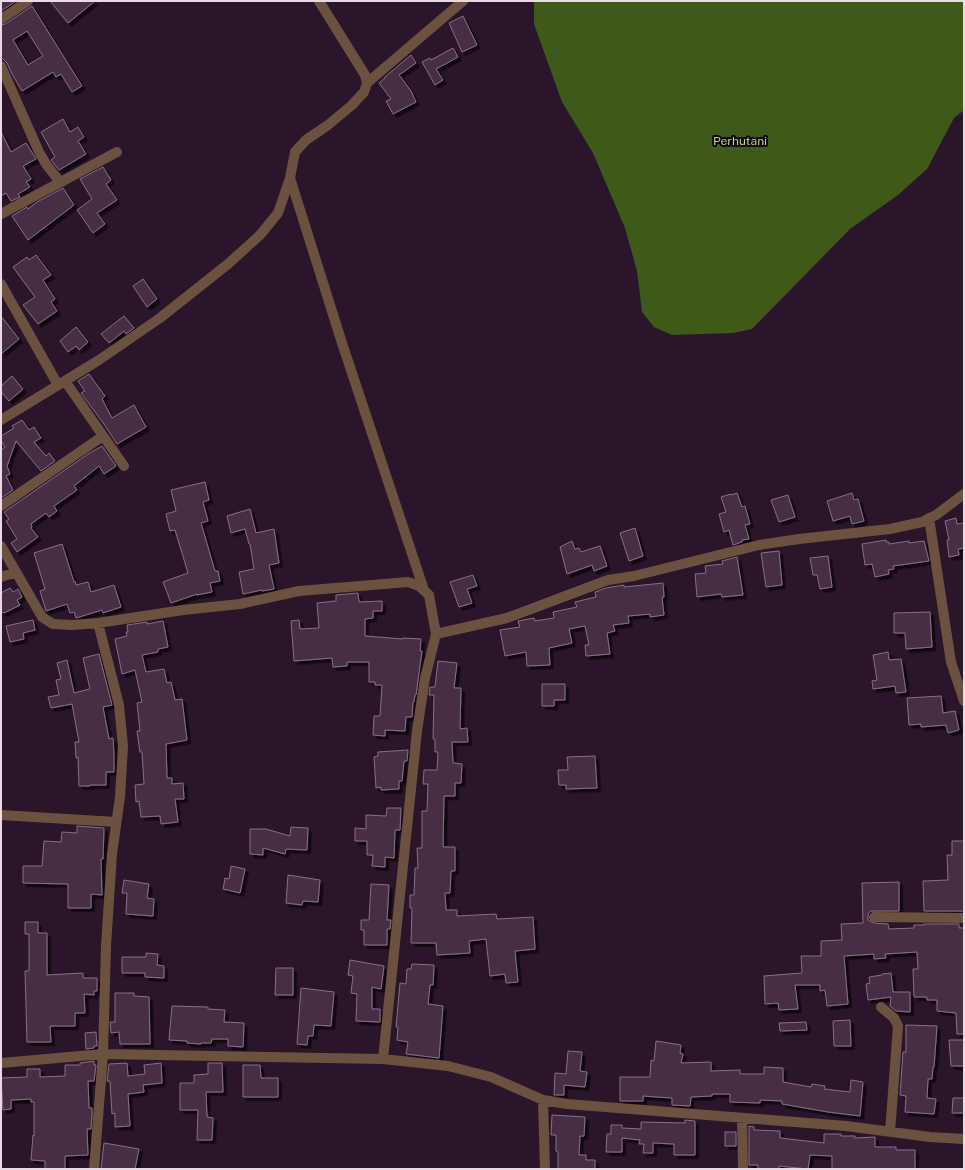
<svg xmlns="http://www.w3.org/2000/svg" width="965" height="1170" viewBox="0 0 965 1170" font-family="'Public Sans',sans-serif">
  <defs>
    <filter id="shadow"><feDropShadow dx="3.5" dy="3.5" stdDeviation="0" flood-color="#0009"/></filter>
  </defs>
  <rect width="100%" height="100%" fill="#2b152a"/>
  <path fill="#3f5918" d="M534 1H964V110L954 118 927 169 898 195 850 229 752 329 733 333 672 335 654 327 642 312 637 271 625 228 593 153 562 102 534 24Z"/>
  <path fill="#462f45" stroke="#886e87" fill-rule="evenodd" filter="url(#shadow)" d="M1 1H16L1 11Z
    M50 1H95L68 23Z
    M32 6 82 86 72 92 61 74 56 77 53 72 22 91 12 74 7 63 1 57V25L5 24ZM27 31 43 56 28 65 13 40Z
    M463 16 477 45 462 52 449 23Z
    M453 48 458 57 436 69 443 80 435 85 422 62 430 58 431 60Z
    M411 55 416 63 399 75 411 91 416 102 393 114 386 101 391 99 379 83 385 78V77Z
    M63 119 70 132 78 127 84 137 78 141 86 154 59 170 51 160 55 157 41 132Z
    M1 132 11 152 26 143 36 159 23 166 31 179 26 182 30 187 18 194 20 197 11 201 6 193 1 196Z
    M103 167 111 180 106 184 117 200 97 213 105 224 93 233 77 210 92 199 80 179Z
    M63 188 74 205 28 240 12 216 27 207 28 209 37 202Z
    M36 255 51 275 43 280 55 299 51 302 57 311 38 324 23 305 35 297 13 267 27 257 29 260Z
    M143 279 157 299 147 307 133 286Z
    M1 316 19 339 1 354Z
    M124 316 134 328 126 334 124 331 109 343 101 334Z
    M76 327 88 342 79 350 76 346 68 352 60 341Z
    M89 374 105 396 102 399 112 418 134 405 146 427 117 444 104 424 81 393 85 391 78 381Z
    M12 376 23 389 9 401 1 392V386Z
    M22 420 29 430 34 427 41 438 34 442 46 456 49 453 55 461 41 471 16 441 7 466 10 474 6 476 13 490 1 498V450L5 447 1 441V436L14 428 12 426Z
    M102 446 116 466 104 474 99 466 74 486 77 490 54 506 57 511 49 517 46 513 31 524 32 527 31 528 38 537 17 552 11 543 17 539 6 521 9 519 4 512 88 454Z
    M205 482 209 500 203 502 208 521 201 523 215 571H218L220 581 210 583 212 592 197 595V594L171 603 163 582 188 573 175 530 170 531 166 514 176 511 171 490Z
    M737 493 742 507 745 506 750 524 745 525 749 539 742 540V542L733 545 729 530 724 532 719 514 726 512 721 497 731 494V495Z
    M852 493 854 500 858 499 864 521 852 524 850 516 833 521 827 501Z
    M788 495 795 517 779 522 771 500Z
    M250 509 256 533 274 529 279 563 269 565 274 589 262 591V590L243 594 239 572 254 569 250 544H249L245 529 231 533 227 516Z
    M956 518 957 524 964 523V548L958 549 959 555 949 557 947 540H949L945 521Z
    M635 528 643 556 629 561 620 533Z
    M886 540V542H889V544L909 541V543L924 541 929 561 893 566 894 569 888 570 889 574 875 577 872 564 865 565 862 544Z
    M572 541 575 549 579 548 581 552 600 546 607 566 594 571 592 565 567 574 560 547Z
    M62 544 74 582 75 581 76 585 88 582 91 592 114 585 121 607 103 613 102 610 76 618 74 612 70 613 67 604 46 611 40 591 45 589 34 553Z
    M779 551 782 585 766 587 761 553Z
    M828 556 832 587 820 589 817 575H813L810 558Z
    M737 557 743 595 722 597 721 594 697 597 695 574 706 573 705 566 723 564 722 561Z
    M473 575 477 586 467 589 472 603 459 607 450 582Z
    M663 583 664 597H662L664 615 650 617V614L628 616 629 623 613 625 615 631 607 633 610 654 586 656 585 645H589L585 626 569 629 572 643 549 648 550 665 527 666 526 652 505 656 500 630 520 627 518 621 534 618 535 621 554 618 553 612 577 607 575 602 596 597 595 592 606 588 624 585V587Z
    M10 588 13 592 18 589 22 597 17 600 20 605 4 613 3 612 1 613V593Z
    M358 593 359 602 382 601V611H373V618L365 619V636L403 639V638L421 639 420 651H422L416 695H415L414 702H413L412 717H406L405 731 385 730V736L373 735 374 716H380L382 685H375V682H369V662H347V666L333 667 332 658 294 661 291 621 299 620 300 629 319 628 317 603 336 601V595Z
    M930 612 932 647 906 649 905 633H894V613Z
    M33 620 35 630 23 633 24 639 10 642 6 626Z
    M163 621 168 647 158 649V652L142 655 146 672 164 669 167 683 171 682 175 700 182 699 187 740 166 744 167 778H172V784L183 783 184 799H175L178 822 161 824 160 816 141 817 139 801 136 802 135 785 144 784 142 752H140L137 731H140L137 703 142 702 135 670 122 674 115 639 127 636 126 632H128L127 625 147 622V624Z
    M888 652 889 660 901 659 906 692 896 693 895 686 873 689 872 681 877 680 873 655Z
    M99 654 112 705 103 707 109 739 113 738 114 754V772H106V785H90V786H79L78 757 76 758 75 742H79L72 704 51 708 48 697 59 695 56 680 61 679 57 663 67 660 74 693 90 689 83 658Z
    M438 661 457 663 454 688H461L460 729 467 728 468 742H452L453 763 462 764 461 783H455V796H444L443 847H455V871H451L450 893H445L446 910H457V916L496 914 497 919 533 917 535 949 515 951 518 982 506 983 505 974 490 976 486 939 469 941 470 953 437 955 436 943H411L412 908H410V895H414L415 868H418L417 848H422V811H427L428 784H423L424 770H437L438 752H435V739H433L434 695H429L430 687H435Z
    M542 684H565V700H554V706H542Z
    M941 696 943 713 955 711 959 730 948 733 946 725 921 727V724L909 725 907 698Z
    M408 750 407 761H404L402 781H399V789L381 790V787L376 788 374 757 378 756V752Z
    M595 756 597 788 566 789V785H559L558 770H568L567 757Z
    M387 808H401L400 830H395L394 858 385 857V867L372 866 373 855H367V841H355V828L366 829V815L386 816Z
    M77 826 104 828 103 859H101L102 895 91 894V908H68V884L23 883V866H42L44 841 61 842 62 832 77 833Z
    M291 827 308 828 307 850 286 849 285 854 263 848V855L250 854V829H266L290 836Z
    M952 841H964V911H924L923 881 948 880 947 855H952Z
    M231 866 245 869 240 893 223 889 225 878 229 879Z
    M288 875 320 880 318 902 303 901 302 905 286 903Z
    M124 880 149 884 147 898 154 899 153 916 126 914 127 893H122Z
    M899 882V911H871L868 914V920L874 923 888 924 889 929 914 928V925H924V924H959V928H964V1034H957L956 1013 937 1011V1000H927V997H914L913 969H918L917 952 885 954 886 958 874 959V954L844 956 848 1004 827 1006 825 990 820 991V985H795L798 1009 779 1010 778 1003 765 1004 764 976 802 973 801 956H821V941L842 940 841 924 863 923 862 883Z
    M371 884 389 885 387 920H391L390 929H387V945H364V930H361V920H369Z
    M25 922H38V933H47V975L83 973V978H97V991H94V995L84 994 85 1013H75V1026H50L51 1042H27L25 971H29V934H25Z
    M146 953 158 954 157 965 164 966V978L145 977V973H122V957H146Z
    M350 960 384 966 381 989 372 987V1009H380V1022L356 1021 357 994 351 993 353 976 348 975Z
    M412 964 434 965 433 985H430L428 1004 443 1006 439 1058 406 1054 408 1042 397 1040 398 1027H396L400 983 406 984 407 969H411Z
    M276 968H293V995H275Z
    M891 973 893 992H910V1012L896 1011 890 1006 891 997 868 1000 866 984 870 983 869 977 882 975V974Z
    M301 988 334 992 331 1026 314 1025 313 1036H308L307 1045 297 1044Z
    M115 993H134V996L149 997 150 1044H120L119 1032 111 1033 110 1022H115Z
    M172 1006 208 1007V1009L225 1010 224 1022 244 1023 243 1047 228 1046V1039H212L211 1043H201V1044L187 1043V1041L169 1040Z
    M850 1020 851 1046H834L833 1021Z
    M806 1022 807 1030 780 1031 779 1023Z
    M906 1025 937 1026 934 1067H933L932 1079H928L927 1098 936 1099 934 1114 905 1112 906 1096 900 1095 903 1052H906Z
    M96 1032 97 1046H94V1048L86 1049 85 1033Z
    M949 1040H964V1066H951Z
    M656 1041 681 1045 680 1053 683 1054 681 1063 711 1062V1071L740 1070V1074H764V1067L783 1068V1082L811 1087 812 1084 825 1086 824 1089 850 1092 851 1080 863 1082 860 1116 828 1112 782 1104V1101L760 1100V1103L730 1102V1094H712V1096L691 1097 690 1106 672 1105V1098L643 1096V1101H620V1077H650L651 1060 654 1061Z
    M568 1051 582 1052 580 1071 587 1072 585 1087 564 1085V1095H554L555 1073 566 1074Z
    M94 1061V1065H96L94 1081H88L89 1108H92V1114L91 1129H87L88 1155 65 1156V1169H45V1161L31 1160 33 1135 34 1136V1102H31V1099L11 1100V1109L3 1110 1 1078 27 1077V1069H40V1077L65 1076V1065H80V1063Z
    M127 1063 128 1076 145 1074 144 1065 161 1063 162 1083 143 1085 144 1092 128 1094 130 1126 115 1127V1113L112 1114 110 1081H107L109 1064Z
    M208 1063H222L223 1092H206L207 1117 213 1118 212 1140H197L198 1110H180V1083H194V1075L208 1074Z
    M243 1065H260L261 1078H278V1097H243Z
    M953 1098H964V1113H952Z
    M552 1115 585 1117 584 1136H580L579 1155H586V1160H595V1169H558V1152L556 1151V1135H551Z
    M685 1120 695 1121V1155H674V1144L653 1143V1153H643L644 1144H639L640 1140 622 1138V1152H606L607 1134H611V1125H622V1128L641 1129V1122L685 1123Z
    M749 1126 754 1127V1130L780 1131V1138L824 1143V1134H841V1136H855V1138L875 1137V1147H896V1150H915V1169H832V1156L810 1155 808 1169 779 1166V1169H758V1165H749Z
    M725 1132H736V1146H725Z
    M104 1143 139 1149 135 1169H101Z"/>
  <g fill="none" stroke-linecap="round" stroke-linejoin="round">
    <path stroke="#6b5240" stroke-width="10" d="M1 19 28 1
      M1 66 39 152 46 164 60 182
      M367 83 463 1
      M290 178 342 343 424 590
      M1 214 117 152
      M1 284 58 385
      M65 381 124 466
      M1 420 99 360 160 318 228 264 260 235 278 213 290 178 295 152 306 140 328 125 352 105 364 92 367 83 365 75 319 1
      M1 506 103 436
      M929 518 951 662 964 701
      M1 546 42 617 53 624 72 625 98 623 183 610 240 604 299 591 408 582 419 586 429 595 436 634 425 678 417 731 383 1059
      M1 577 16 572
      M436 634 507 618 608 580 634 576 759 545 799 539 890 529 922 522 936 515 964 494
      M1 815 116 822
      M874 917 964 918
      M881 1007 894 1018 898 1026 890 1132
      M1 1063 103 1054 383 1059 448 1066 491 1077 543 1100 567 1104 846 1126 930 1137 964 1139
      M543 1100 545 1169
      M742 1118 743 1169
      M94 1169 103 1054 106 946 112 854 120 797 123 746 119 705 98 623"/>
  </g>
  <g text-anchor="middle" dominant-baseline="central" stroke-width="4" stroke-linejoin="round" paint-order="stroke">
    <g font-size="12" fill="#b1d97e" stroke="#0e050d">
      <text x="740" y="141">Perhutani</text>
    </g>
  </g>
  <rect width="965" height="1170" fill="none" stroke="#e9dae8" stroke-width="4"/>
</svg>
